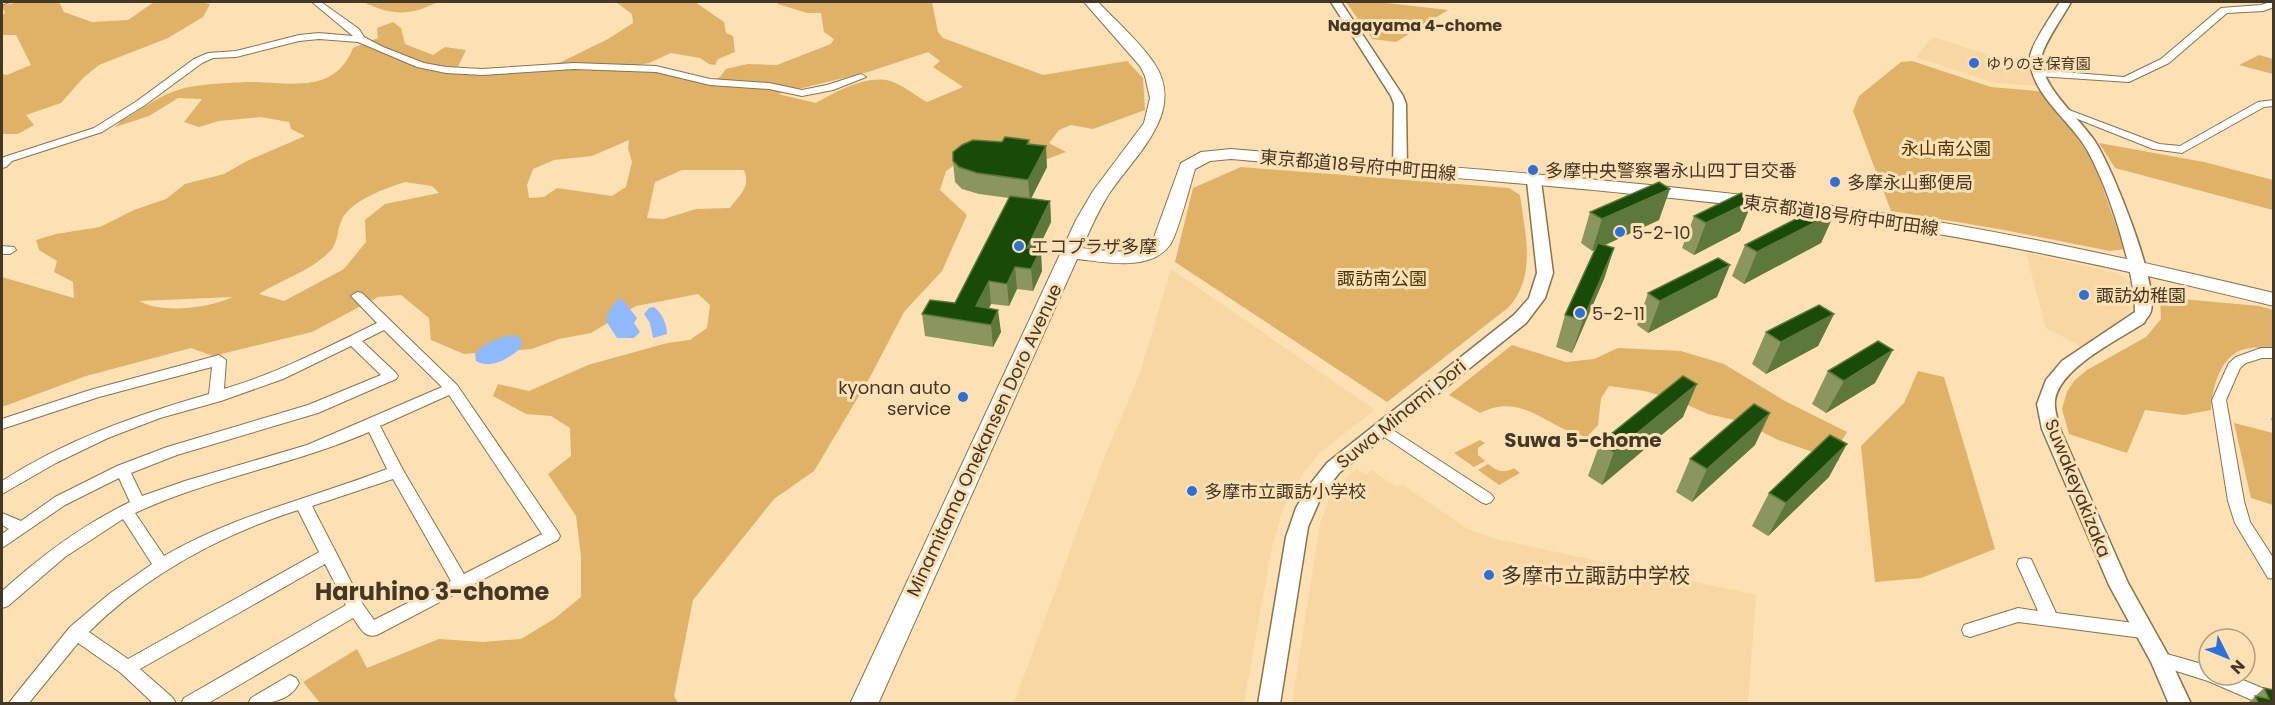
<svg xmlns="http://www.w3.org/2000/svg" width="2275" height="705" viewBox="0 0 2275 705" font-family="Poppins,'Noto Sans JP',sans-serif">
  <rect width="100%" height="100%" fill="#fde1b4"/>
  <path fill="#f8d7a3" d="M1933 37 2030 68 2040 86 1995 83 1918 58 1916 56Z
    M2026 253 2117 273 2131 282 2132 309 2103 334 2082 347 2046 328Z
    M1171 269 1375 410 1322 451 1303 473 1283 509 1271 552 1244 703H1014L1104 458 1140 373Z
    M1357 468 1366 475 1371 470 1397 487 1403 485 1468 529 1496 539 1756 595 1748 703H1292L1320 524 1329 499 1343 481Z"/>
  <path fill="#dfb267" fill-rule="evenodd" d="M18 2H59L64 12 92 22 128 20 154 2H200L210 4 203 17 168 38 99 65 83 78 61 103 26 115 34 125 18 134H2V74L7 75 31 65 16 35H2V15L5 13 2 6Z
    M363 2H438C408 16 394 16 363 2Z
    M616 2H695L724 22 726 33 733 36 735 52 718 59 715 65 709 64 700 58 671 53 649 63 633 66 631 71 666 72 705 84 720 77 726 69 748 64 777 65 831 44 834 39 824 32 821 13H807L778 4 776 2H932L938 32 943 38 1043 75 1127 61 1143 78 1145 110 1093 129 1071 125 1059 130 1049 143 1066 152 1042 161 965 158 946 171 940 190 967 215 942 271 904 312 869 379 814 471 774 499 693 600 674 696 678 703H320L303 682 357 649 367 668 439 639 483 642 521 639 554 619 581 597V557L576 516 548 474 571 456 570 428 551 416 526 414 493 396 498 384 529 391 588 365 667 343 690 340 707 328 710 305 698 294 636 306 591 333 559 339 532 349 464 354 431 340 429 318 401 295 378 297 312 332 213 356 191 348 86 376 2 407V277L74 298 73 282 54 272 57 261 39 250 36 240 56 234 100 227 134 210 166 199 185 184 224 174 247 161 305 136 291 129 289 122 261 117 219 121 199 127 184 122 202 99 178 98 149 116 115 127 121 121C139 111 161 94 181 89 198 84 237 82 255 82 294 83 335 93 353 48L378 38 377 28 393 22 401 28 405 44 433 55 445 47 466 50 455 73 495 75 561 62 608 39 633 23 632 14ZM928 52 940 61 933 67 963 87 927 102C916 96 899 82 886 80 862 77 836 92 816 103L778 94 868 72ZM629 140 628 148 632 162 626 187 612 196 557 188 544 197 529 198 527 185 533 169 554 160 592 156ZM682 170H744C751 188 740 194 730 208L696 209 664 219 647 218 655 182ZM405 182 432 186 439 193 385 204 365 220 366 242 344 269 284 301 259 294C282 279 312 271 331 250 338 243 337 229 342 219 352 200 386 188 405 182ZM232 297C210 308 162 314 139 301Z
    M1346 2H1378L1448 10 1396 42 1372 39Z
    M2259 55 2273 59V74L2239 65Z
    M1912 61 1991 87 2047 92 2095 165 2124 249 2110 251 1999 229 1891 211 1853 111 1859 96 1901 62Z
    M2099 143 2204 162 2273 180V210L2115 168Z
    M1241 167 1509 188 1520 195C1525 234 1537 275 1509 307L1387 402 1175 262 1193 188Z
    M2160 297 2259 306 2273 310V348C2266 348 2257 347 2250 348 2221 351 2212 387 2211 410L2184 415 2145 410 2127 453 2069 434 2062 409 2067 392 2074 381 2087 370 2146 337 2161 319Z
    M1512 345 1566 362 1594 359 1618 348 1681 351 1724 364 1785 401 1847 432 1840 444 1839 461 1778 440 1743 422 1708 414 1676 400 1645 391 1609 386 1601 398 1598 425 1587 437C1546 429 1524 391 1480 413L1449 395Z
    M1918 371 1944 377 1995 549 1921 578 1875 582 1861 446 1904 403Z
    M2234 423 2273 433V505L2251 498Z
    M1480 440 1485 443 1478 448V455L1485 461 1474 467 1454 453Z
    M1488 464C1497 471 1503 474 1514 468L1520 473 1499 485 1478 470Z"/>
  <path fill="#8eb9fe" d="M618 299H622L637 318 634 323 640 332 634 338H617L606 321 609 311Z
    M654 307C662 313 667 324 667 334L653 338 650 323 644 314 649 308Z
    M515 335 521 339V348C509 358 492 370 476 361L475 354C483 343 501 337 515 335Z"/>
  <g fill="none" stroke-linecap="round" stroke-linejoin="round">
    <g stroke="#8c7349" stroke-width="2">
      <path id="minor" d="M2 2H9L2 5Z
        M312 2H321L359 29 364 37 383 47 424 63 446 67 482 69 574 63 656 66 710 79 769 83 802 90 827 85 861 74 866 77 833 90 802 96 769 89 710 85 656 72 574 69 482 75 446 73 417 67 358 42 319 39 299 41 236 57 213 58 202 63 145 105 102 132 12 161 6 167 2 168V159L4 157 94 128 137 101 194 59 208 53 236 51 299 35 319 33 353 36Z
        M2270 2H2274V7L2263 11 2227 13 2169 63 2129 82 2038 76 2033 73 2038 70 2124 77 2161 59 2221 8 2261 5Z
        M2274 100V106L2264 107 2182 153 2153 149 2060 112 2065 109 2069 110 2159 144 2180 146 2258 102Z
        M2 246 14 247 16 250 10 254H2Z
        M357 292 362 293 457 385 558 532 560 536 558 540 377 635C364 639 360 627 353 618L207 704H181L184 698 346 605 325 564 140 669 173 698 176 704H154L121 673 78 643 28 704H8L70 627 109 594 152 564 123 519 65 557 8 606 2 608V591C41 556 82 525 130 502L119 478 65 505 2 548V534L9 529 2 525V513L21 521 55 497 117 466 167 447 308 405 381 375 351 346 283 379 221 401 160 418 108 438 56 463 2 494V481C66 440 136 415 209 394L212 367 99 397 2 429V419L90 390 219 355 226 360 224 389C278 373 326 348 377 323L351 296ZM384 330 442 387 307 445 185 481 142 496 131 473 177 455 318 413 396 379 398 376 396 373 362 341ZM449 395 542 534 464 574 403 470 380 426ZM369 432 387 469C312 498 234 515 164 556L135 513C210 478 293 465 369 432ZM393 479 451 581 374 620 362 603 312 506ZM298 510 319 552 128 659 89 632C147 574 221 535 298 510Z
        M2261 348H2274V358H2262L2246 363 2240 368 2226 400 2244 501 2250 522 2274 559V579L2268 578 2235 523 2228 501 2212 400 2229 363 2236 357Z
        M1382 423 1491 494 1494 498 1491 502 1486 504 1481 502 1377 432 1375 428 1377 424Z
        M2025 558 2031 559 2056 613 2142 624 2148 626 2150 631 2148 636 2142 638 2018 622 1970 637 1964 635 1962 630 1964 625 1970 623 2018 608 2038 611 2017 564 2019 559Z
        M2160 652 2209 666V675H2231L2274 693V704H2261L2208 681 2154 664 2151 659 2154 654Z
        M290 675 296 678 299 683C290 702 266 704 248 704L251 698Z"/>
    </g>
    <g stroke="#8c7349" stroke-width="3">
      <path id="tertiary" d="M1331 2H1341L1403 96 1406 104 1407 169 1405 172 1400 173 1393 169 1394 104 1391 96Z
        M2060 2H2071C2064 15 2045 42 2042 55 2036 83 2082 120 2096 143 2113 170 2158 281 2151 311 2150 315 2146 319 2144 323 2118 340 2059 368 2055 401 2054 410 2058 420 2060 429L2128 583 2167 653 2191 704H2169L2151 662 2109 585 2042 429 2037 404 2046 380 2062 361 2135 312C2135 270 2106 177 2082 142 2065 117 2030 91 2030 58 2030 46 2053 13 2060 2Z
        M1534 177 1541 181 1553 273 1545 298 1526 323 1339 473 1321 497 1308 527 1280 704H1258L1286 537 1296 508 1308 487 1327 463 1514 315 1529 298 1537 273 1527 181Z"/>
    </g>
    <g stroke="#8c7349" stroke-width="2">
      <path id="primary" d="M1084 2H1098C1116 21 1139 41 1154 63 1187 112 1135 155 1109 194 1098 211 1090 230 1082 248 1107 251 1133 257 1153 240L1181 163 1201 152 1231 149C1444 167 1657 181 1869 211 2005 231 2140 261 2274 293V306C2140 273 2005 243 1869 223 1658 191 1444 178 1231 159L1210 161 1195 169C1190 186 1178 233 1170 245 1150 272 1105 262 1077 259L878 704H850L1076 220 1093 191 1144 123 1150 98 1145 76 1140 66Z"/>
    </g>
    <use href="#minor" fill="#fff" fill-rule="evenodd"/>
    <use href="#tertiary" fill="#fff" fill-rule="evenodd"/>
    <use href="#primary" fill="#fff" fill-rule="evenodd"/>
  </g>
  <path fill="#8a965e" d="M1029 140 1030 144 1047 167 1031 198 1050 201 1051 222 1038 249 1042 271 1033 291 1017 289 1009 306 991 304 989 308 1001 332 993 347 925 336 922 314 955 303 1009 198 979 194 962 189 955 182 953 161 1002 142Z
    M1753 200 1740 231 1694 255 1682 248 1694 216Z
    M1590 212 1659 220 1605 245 1614 248 1604 279 1572 353 1556 347 1565 315 1595 249 1592 251 1581 243Z
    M1835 212 1821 243 1744 284 1732 276 1745 245Z
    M1648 293 1717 297 1648 333 1637 325Z
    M1834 314 1818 346 1766 374 1752 364 1766 332Z
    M1828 371 1875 383 1826 413 1812 404Z
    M2274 412V421L2271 420Z
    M1683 417 1602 485 1588 476 1600 443Z
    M1755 445 1692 502 1676 492 1690 459Z
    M1829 477 1768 536 1752 526 1769 493Z
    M2264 688 2274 704H2247Z"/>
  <path fill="#5d783b" d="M1046 146 1047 167 1030 201 1028 180Z
    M1670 189 1659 220 1592 251 1602 219Z
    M1753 200 1740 231 1694 255 1706 223Z
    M1050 201 1051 222 1028 269 1027 248Z
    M1835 212 1821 243 1744 284 1757 252Z
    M1614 248 1604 279 1572 353 1583 320Z
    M1041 249 1042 271 1033 291 1031 269Z
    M1730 265 1717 297 1648 333 1660 301Z
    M1015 267 1017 289 1009 306 1007 284Z
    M989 281 991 304 981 323 976 306Z
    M998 310 1001 332 993 347 991 325Z
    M1834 314 1818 346 1766 374 1781 342Z
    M1893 350 1875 383 1826 413 1844 381Z
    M1697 384 1683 417 1602 485 1614 452Z
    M1770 413 1755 445 1692 502 1707 469Z
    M1847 444 1829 477 1768 536 1786 503Z"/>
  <path fill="#184b07" stroke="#5d783b" stroke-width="1.5" d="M1005 137 1029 140 1027 144 1046 146 1028 180 977 173 959 167 953 161V152L962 145 973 140 1002 142Z
    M1659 182 1670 189 1602 219 1590 212Z
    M1741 193 1753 200 1706 223 1694 216Z
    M1010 196 1050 201 1027 248 1041 249 1031 269 1015 267 1007 284 989 281 976 306 998 310 991 325 922 314 930 300 955 303Z
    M1823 205 1835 212 1757 252 1745 245Z
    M1598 243 1614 248 1583 320 1565 315Z
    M1718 258 1730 265 1660 301 1648 293Z
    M1819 305 1834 314 1781 342 1766 332Z
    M1878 341 1893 350 1844 381 1828 371Z
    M1683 376 1697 384 1614 452 1600 443Z
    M1754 404 1770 413 1707 469 1690 459Z
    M1830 435 1847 444 1786 503 1769 493Z
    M2264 688 2274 690V704H2259L2255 696 2269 699Z"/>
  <g fill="#2c70dd" stroke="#fde1b4" stroke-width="2">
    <circle cx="1974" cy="63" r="6"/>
    <circle cx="1533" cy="170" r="6"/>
    <circle cx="1835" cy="182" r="6"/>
    <circle cx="1620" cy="232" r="6"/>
    <circle cx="1019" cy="246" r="6"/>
    <circle cx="2084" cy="295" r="6"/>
    <circle cx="1580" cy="313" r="6"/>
    <circle cx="963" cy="397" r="6"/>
    <circle cx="1192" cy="491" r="6"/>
    <circle cx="1489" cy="575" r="6"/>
  </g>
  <g text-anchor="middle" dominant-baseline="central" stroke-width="6" stroke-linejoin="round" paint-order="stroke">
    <g font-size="15" fill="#433826" stroke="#fde1b4" text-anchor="start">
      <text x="1986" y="63">ゆりのき保育園</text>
    </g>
    <g font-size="16" font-weight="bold" fill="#433826" stroke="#fde1b4">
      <text x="1415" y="25">Nagayama 4-chome</text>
    </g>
    <g font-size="18" fill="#4c3608" stroke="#fde1b4">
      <text x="1946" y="148">永山南公園</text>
      <text x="1382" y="278">諏訪南公園</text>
    </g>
    <g font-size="18" fill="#433826" stroke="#fde1b4">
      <text transform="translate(1358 165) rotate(5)">東京都道18号府中町田線</text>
      <text transform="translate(1841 215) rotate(8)">東京都道18号府中町田線</text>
      <text transform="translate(1401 414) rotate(-39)">Suwa Minami Dori</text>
      <text transform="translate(984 440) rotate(-65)">Minamitama Onekansen Doro Avenue</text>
      <text transform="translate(2078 488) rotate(68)">Suwakeyakizaka</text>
    </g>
    <g font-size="18" fill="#433826" stroke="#fde1b4" text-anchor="start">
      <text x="1545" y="170">多摩中央警察署永山四丁目交番</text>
      <text x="1847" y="182">多摩永山郵便局</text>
      <text x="1632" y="232">5-2-10</text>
      <text x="1031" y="246">エコプラザ多摩</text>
      <text x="2096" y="295">諏訪幼稚園</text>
      <text x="1592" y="313">5-2-11</text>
      <text x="951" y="387" text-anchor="end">kyonan auto<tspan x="951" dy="21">service</tspan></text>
      <text x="1204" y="491">多摩市立諏訪小学校</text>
    </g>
    <g font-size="20" font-weight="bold" fill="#433826" stroke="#fde1b4">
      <text x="1583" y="440">Suwa 5-chome</text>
    </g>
    <g font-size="21" fill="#433826" stroke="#fde1b4" text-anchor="start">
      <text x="1501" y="575">多摩市立諏訪中学校</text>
    </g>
    <g font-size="24" font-weight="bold" fill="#433826" stroke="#fde1b4">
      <text x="432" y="591">Haruhino 3-chome</text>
    </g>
  </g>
  <rect width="2275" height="705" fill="none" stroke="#433826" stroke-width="6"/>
  <g transform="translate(2227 657) rotate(133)"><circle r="28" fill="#fde1b4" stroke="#b39d7b" stroke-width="1.5"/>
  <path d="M0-4.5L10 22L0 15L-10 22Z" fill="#2c70dd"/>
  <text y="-9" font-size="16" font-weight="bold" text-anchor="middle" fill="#433826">N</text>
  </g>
</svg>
